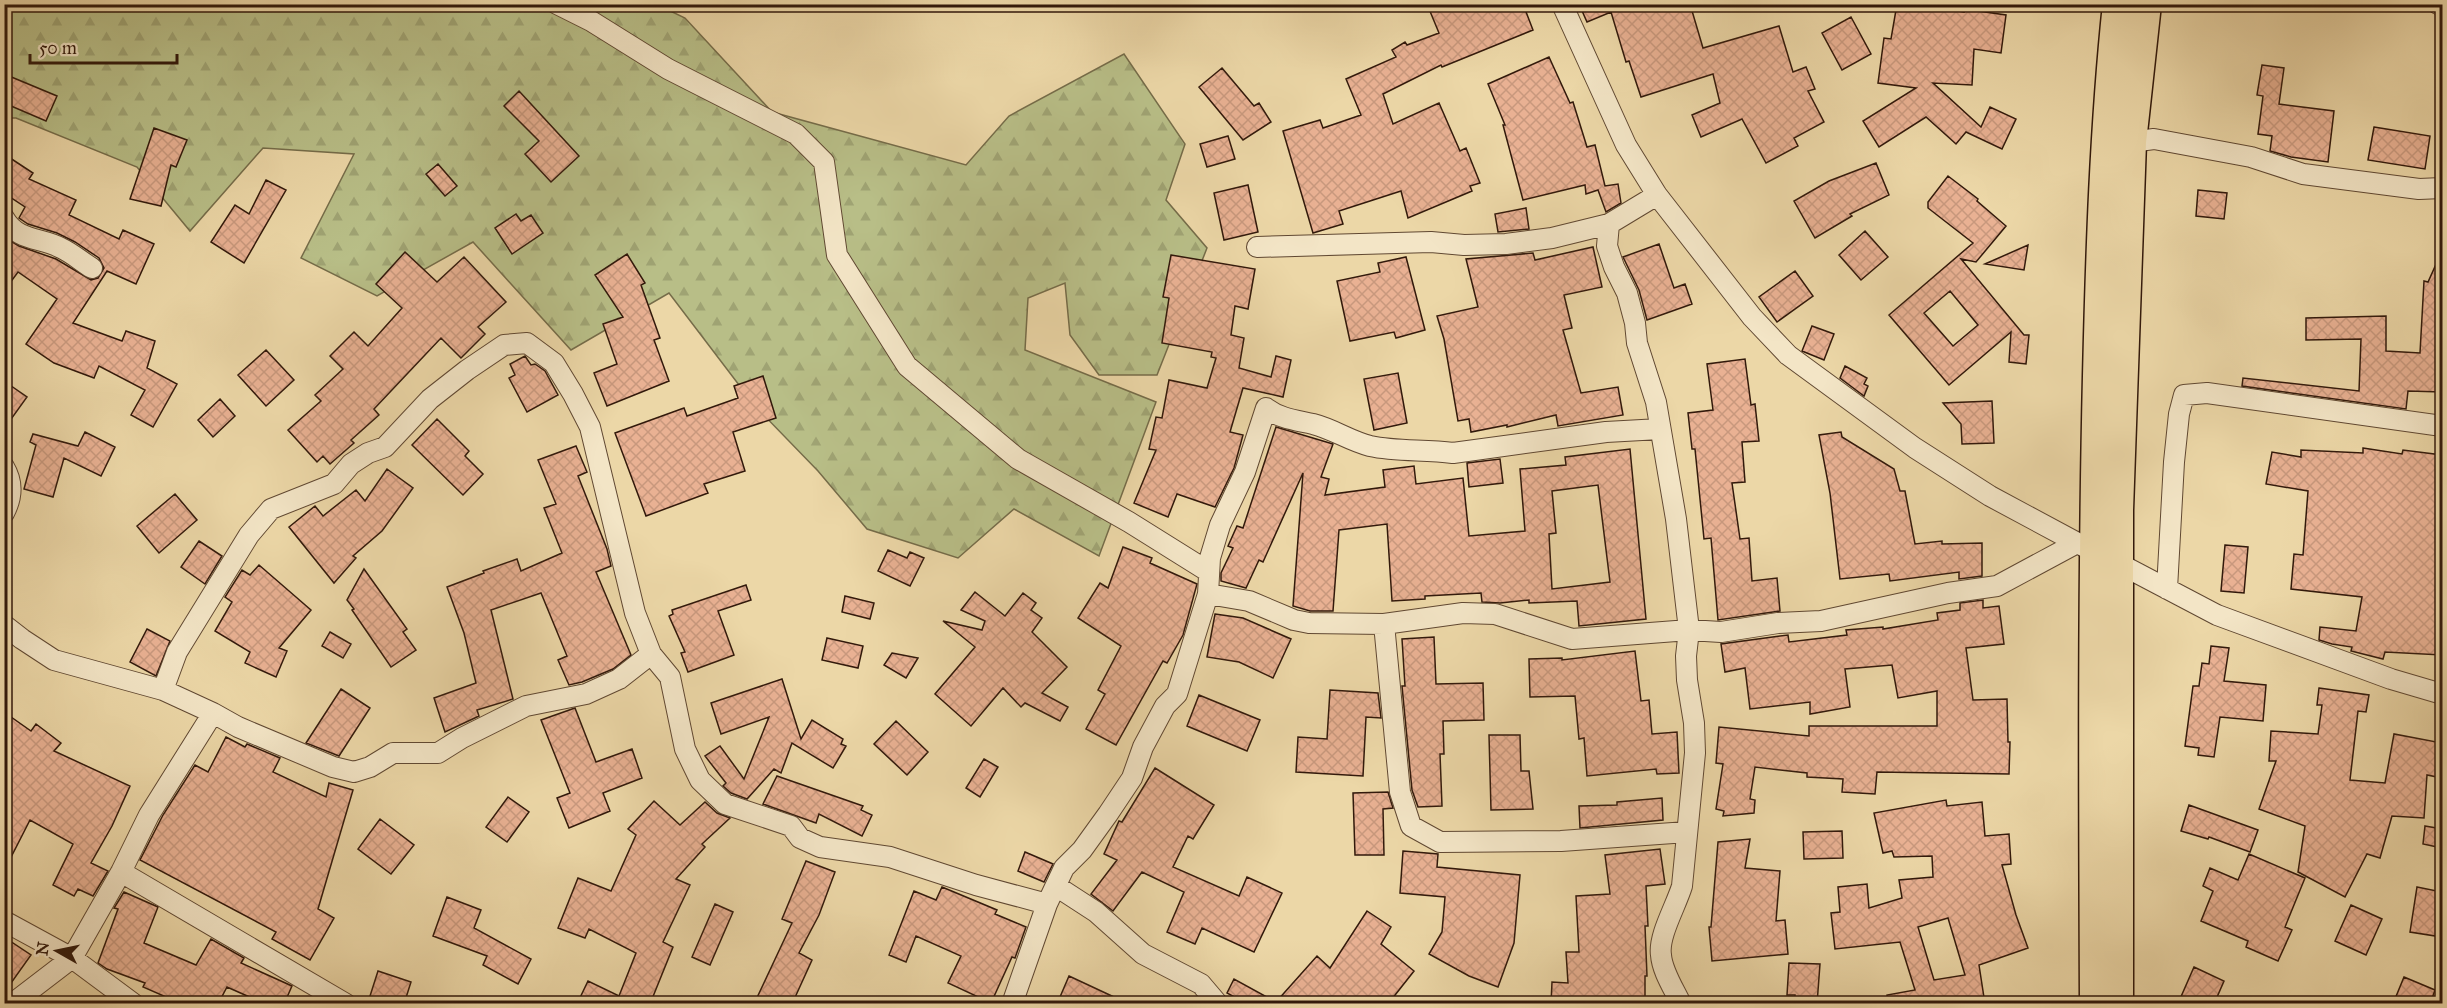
<svg xmlns="http://www.w3.org/2000/svg" width="2447" height="1008" viewBox="0 0 2447 1008" font-family="'IM FELL Great Primer',serif">
  <defs>
    <pattern id="forest-firs" width="22" height="20" patternUnits="userSpaceOnUse" patternTransform="scale(1.5)"><rect width="22" height="20" fill="#b8be87"/><path d="M5 1l3.5 6h-7zM16 11l3.5 6h-7z" fill="#9fa373"/></pattern>
    <pattern id="building-cross-hatch" width="8" height="8" patternUnits="userSpaceOnUse" patternTransform="scale(1.5)"><rect width="8" height="8" fill="#e9b193"/><path d="M0 0l8 8M0 8l8-8" fill="none" stroke="#c8987d"/></pattern>
  </defs>
  <rect width="100%" height="100%" fill="#ecd7a7"/>
  <filter id="stains"><feTurbulence type="fractalNoise" baseFrequency=".00333" numOctaves="4"/><feColorMatrix values="0 0 0 0 .2 0 0 0 0 .09 0 0 0 0 .02 0 0 0 .5 -.17"/></filter>
  <radialGradient id="worn" r=".72"><stop offset=".6" stop-color="#630" stop-opacity="0"/><stop offset="1" stop-color="#630" stop-opacity=".3"/></radialGradient>
  <path fill="url(#forest-firs)" stroke="#756c49" stroke-width="1.5" d="M4 5H658L685 18 772 112 966 165 1009 116 1124 54 1185 144 1166 200 1207 248 1157 375H1099L1070 335 1065 283 1028 298 1025 350 1156 402 1099 556 1014 509 958 558 867 529 818 471 755 406 669 293 571 350 473 242 377 296 301 258 354 154 263 148 190 231 137 167 16 118H5Z"/>
  <path fill="url(#building-cross-hatch)" stroke="#32190b" stroke-width="1.5" fill-rule="evenodd" d="M1427 4H1523L1533 30 1442 67 1441 65 1383 94 1393 124 1439 103 1460 151 1466 148 1480 183 1470 186 1472 191 1408 218 1401 191 1339 211 1343 224 1313 233 1283 131 1320 120 1323 128 1361 115 1346 79 1396 57 1392 50 1405 42 1407 45 1439 33Z
    M1579 4H1690L1703 48 1779 26 1793 72 1806 67 1815 89 1808 91 1824 122 1794 138 1798 146 1766 163 1742 119 1701 137 1692 115 1720 103 1713 74 1641 97 1629 61 1626 62 1611 12 1587 22Z
    M1897 4H1921L1964 12V9L2006 15 2001 53 1974 49 1972 85 1933 83 1981 127 1990 107 2016 119 2002 149 1966 132 1956 144 1926 117 1879 147 1863 121 1916 88 1878 83 1884 38 1891 39Z
    M1851 17 1871 54 1842 70 1822 33Z
    M1549 57 1570 103 1573 102 1587 147 1595 145 1605 186 1618 184 1621 203 1606 212 1598 190 1586 194 1585 185 1523 200 1503 125H1505L1488 84Z
    M2262 65 2284 68 2279 104 2334 111 2328 162 2291 157 2270 151 2272 136 2258 134 2263 96 2257 95Z
    M1222 68 1254 106 1259 103 1271 122 1243 140 1199 87Z
    M9 76 57 96 46 121 4 103V86Z
    M519 91 579 156 551 182 525 154 539 141 504 106Z
    M2374 127 2430 136 2425 169 2368 160Z
    M154 128 187 140 176 167 171 165 161 206 130 199Z
    M1228 136 1235 159 1207 167 1200 144Z
    M4 154 33 173 29 179 76 200 69 215 119 239 123 230 154 244 136 284 107 271 73 323 122 341 126 331 155 341 147 368 177 384 153 427 131 415 145 390 99 366 94 378 54 363 26 344 57 299 18 272 4 291V237L19 246 56 259 91 280 98 278 104 268 99 258 75 242 57 233 28 224 19 218 25 207 4 193Z
    M1876 163 1889 195 1850 214 1852 216 1815 238 1794 201 1829 181Z
    M438 164 457 186 445 196 426 174Z
    M1948 176 1978 199 1977 201 2006 226 1976 262 1961 259 2024 335H2029L2026 364 2009 362 2011 332 1949 385 1889 315 1973 243 1928 208V202ZM1950 291 1978 325 1953 346 1924 313Z
    M266 180 286 190 244 263 211 242 235 205 249 214Z
    M1248 185 1258 232 1224 240 1214 193Z
    M2198 190 2227 193 2224 219 2196 216Z
    M1526 208 1529 229 1498 232 1495 214Z
    M516 214 521 221 531 215 543 233 512 254 495 228Z
    M1865 231 1888 257 1861 280 1839 255Z
    M1659 244 1674 288 1685 284 1692 304 1647 320 1639 290 1623 257Z
    M2028 245 2024 270 1985 264Z
    M1593 247 1602 287 1564 295 1572 328 1563 330 1581 393 1618 387 1623 415 1558 426 1556 415 1507 427V425L1471 432 1469 419 1458 421 1444 339 1437 316 1478 307 1466 259 1533 253 1535 260Z
    M2442 251V392L2408 391 2406 409 2242 386 2243 378 2359 391 2361 339 2306 340V318L2386 316V351L2420 353 2424 281 2428 282Z
    M405 252 437 282 464 257 506 302 478 327 485 334 461 358 441 338 374 409 379 415 351 440 354 443 330 464 323 456 317 462 288 430 321 401 315 395 343 369 330 356 354 332 368 346 402 308 376 284Z
    M627 254 645 283 641 285 660 338 654 340 669 381 607 406 594 373 617 364 603 324 623 317 595 275Z
    M1171 255 1255 269 1248 309 1235 306 1231 335 1244 338 1239 368 1271 377 1276 356 1291 360 1283 397 1243 388 1230 432 1243 435 1234 468 1215 507 1177 494 1168 517 1134 503 1156 450 1149 449 1156 417 1162 418 1169 380 1207 388 1216 358 1211 357 1212 352 1162 343 1169 298 1163 297Z
    M1406 257 1425 330 1396 338 1394 332 1350 341 1337 281 1380 272 1378 263Z
    M1795 271 1813 296 1777 322 1759 297Z
    M1812 326 1834 334 1824 360 1802 351Z
    M266 350 294 380 266 406 238 375Z
    M525 356 531 365 535 364 545 371 558 395 527 412 509 378 515 375 510 364Z
    M1745 359 1751 405 1755 404 1759 441 1742 442 1745 482 1732 483 1740 539 1749 538 1752 581 1777 578 1780 611 1718 620 1711 538 1704 539 1695 449H1692L1688 413 1713 410 1707 364Z
    M1845 366 1867 378 1864 384 1868 386 1864 396 1840 378Z
    M1398 373 1407 423 1374 430 1364 379Z
    M763 376 776 418 733 432 745 471 704 484 708 493 646 516 615 433 684 408 687 416 738 398 734 386Z
    M4 381 27 397 4 429Z
    M220 399 235 416 213 437 198 420Z
    M1992 401 1994 443 1962 444 1961 424 1943 403Z
    M437 419 469 451 465 456 483 474 463 495 412 445Z
    M1276 427 1333 444 1321 477 1329 479 1325 495 1385 487 1383 470 1414 466 1416 484 1463 478 1469 536 1525 531 1520 469 1566 465 1565 457 1630 449 1646 619 1579 626 1577 601 1529 603V600L1500 603 1482 602 1481 593 1425 596V599L1392 601 1387 524 1339 530 1333 611H1310L1293 606 1303 473 1263 562 1259 560 1246 588 1221 581V573L1233 548 1228 546 1237 526 1243 528ZM1598 485 1610 582 1552 589 1549 534 1556 533 1552 491Z
    M85 432 115 447 101 476 64 458 53 497 24 489 36 445 30 442 33 434 78 446Z
    M1841 432 1842 437 1894 469 1900 491H1905L1915 544 1942 541V544L1982 543V576L1959 579V572L1890 581 1889 574 1840 579 1830 493 1819 435Z
    M576 446 587 472 578 476 607 549 611 566 596 572 631 655 613 669 582 682 569 685 558 660 567 656 541 593 491 610 513 699 477 710 479 716 445 732 434 698 476 683 464 633 447 587 484 573 483 571 517 559 521 571 562 553 544 508 556 504 538 460Z
    M2363 448 2402 454 2403 450 2442 455 2438 504 2442 505V655L2385 652 2383 659 2351 651 2352 647 2332 644 2319 640 2320 627 2356 631 2362 597 2291 589 2294 554 2303 555 2308 491 2266 484 2272 452 2301 457V450L2363 453Z
    M1500 459 1503 483 1469 487 1467 463Z
    M387 469 413 488 382 531 353 556 356 558 334 583 289 527 315 506 323 516 356 490 365 501Z
    M175 494 197 520 159 553 137 526Z
    M199 541 222 556 205 584 181 567Z
    M2225 545 2248 547 2244 593 2221 591Z
    M1123 547 1152 558 1150 563 1197 584 1183 635 1167 663 1163 661 1116 745 1086 729 1105 694 1098 690 1121 646 1078 618 1100 583 1108 588Z
    M888 550 907 558 910 552 924 558 910 586 878 571Z
    M259 565 311 610 279 648 287 651 276 677 245 663 250 652 215 631 232 602 225 597 242 570 250 575Z
    M364 569 407 629 403 632 416 650 391 667 352 610 354 609 347 600Z
    M746 585 751 600 718 611 734 655 688 672 681 653 685 652 669 616 673 614 672 610Z
    M975 592 1005 616 1023 593 1036 603 1031 610 1042 618 1032 632 1067 667 1042 693 1068 707 1060 721 1025 703 1021 707 1003 688 971 726 935 694 975 647 943 621 982 630 985 621 961 610Z
    M845 596 874 603 870 619 842 612Z
    M1983 600V608L1999 606 2004 644 1966 648 1973 700 2007 699 2008 742H2010L2009 774 1877 772 1875 794 1842 792 1843 779 1807 777V773L1755 767 1750 799 1755 800 1754 813 1723 816 1724 811 1716 809 1723 764 1716 763 1719 727 1809 736V726H1937V691L1898 698 1892 665 1845 669 1850 707 1810 714V702L1750 709 1745 668 1725 672 1721 644 1788 635 1789 642 1847 635 1846 630 1883 627V629L1938 620 1937 613 1960 610V603Z
    M1215 614 1243 618 1291 639 1273 678 1239 662 1207 657Z
    M147 629 170 641 156 676 130 662Z
    M330 632 351 644 343 658 322 646Z
    M1434 637 1436 684 1483 683 1484 720 1443 721 1444 754H1440L1442 806 1418 807 1412 790 1402 686H1405L1402 639Z
    M827 638 863 646 858 668 822 660Z
    M2211 646 2229 648 2224 681 2266 685 2263 721 2220 717 2214 757 2198 755 2199 748 2185 746 2193 686H2199L2202 663 2209 664Z
    M1635 651 1641 701 1649 700 1652 734 1677 732 1679 773 1657 774 1656 769 1587 776 1584 738 1579 739 1575 696 1530 697 1529 659 1562 658V660Z
    M892 653 918 658 906 678 884 665Z
    M782 679 801 739 812 720 843 739 841 744 846 746 833 768 792 743 781 773 774 769 747 799 731 793 723 786 726 783 705 756 720 746 744 779 769 717 721 734 711 703Z
    M2319 688 2369 695 2366 712 2358 711 2350 780 2385 783 2394 734 2442 743V778L2427 775 2424 818 2392 816 2380 858 2367 854 2345 897 2298 872 2305 826 2259 809 2276 761H2269L2271 731 2318 734 2322 705H2317Z
    M341 689 370 708 339 756 306 743Z
    M1330 690 1378 693 1381 718 1366 717 1363 776 1296 772 1298 737 1327 739Z
    M1199 695 1260 720 1247 751 1187 726Z
    M575 708 596 762 632 749 642 778 603 793 610 811 569 828 557 798 570 793 541 720Z
    M4 712 31 731 36 724 61 743 54 751 130 786 112 826 91 863 108 871 93 896 78 889 74 896 53 885 73 844 30 820 4 871V819L10 807 4 803Z
    M896 721 928 752 907 775 874 744Z
    M1489 735H1520L1521 771H1529L1533 809 1491 810Z
    M226 737 245 747 247 744 280 758 273 772 326 797 329 783 353 790 318 909 334 918 310 960 272 939 276 932 140 860 163 815 195 765 208 772Z
    M984 759 998 767 980 797 966 788Z
    M1155 768 1214 805 1193 839 1188 836 1173 867 1239 896 1247 877 1282 893 1254 952 1202 928 1195 944 1167 932 1184 892 1142 872 1113 911 1091 894 1117 860 1104 854 1119 821 1122 822Z
    M777 776 863 806 861 810 872 815 862 836 819 814 816 823 763 804Z
    M1388 792 1393 808 1383 809 1384 855H1355L1353 793Z
    M508 797 529 812 507 842 486 827Z
    M1662 798 1663 820 1580 828 1579 806 1617 805V802Z
    M1946 800 1947 806 1982 802 1985 836 2009 834 2011 864 2002 865 2016 915 2028 948 1979 965 1985 1004H1888L1887 995 1915 990 1900 942 1835 949 1831 913 1840 912 1838 887 1867 884 1869 908 1902 898 1899 880 1933 877 1932 856 1894 857 1892 851 1883 853 1874 813ZM1948 918 1965 975 1934 980 1918 927Z
    M654 801 680 825 705 802 717 813 730 818 702 844 705 847 676 879 690 885 663 942 673 947 650 1004H577L588 981 619 996 636 953 589 929 585 938 558 928 578 878 611 891 636 835 628 829Z
    M2189 805 2258 830 2250 852 2209 837 2208 839 2181 831Z
    M380 819 414 845 391 874 358 849Z
    M2425 826 2442 829V848L2423 844Z
    M1842 831 1843 858 1804 859 1803 832Z
    M1750 839 1745 868 1780 871 1776 921 1785 920 1788 954 1712 961 1709 927H1711L1718 842Z
    M1660 849 1665 884 1646 886 1648 926H1645L1647 976H1645V1004H1551L1552 982 1568 983 1566 952H1579L1576 896 1610 894 1605 855Z
    M1403 851 1438 854 1437 867 1520 875 1514 943 1498 987 1469 976 1429 954 1442 932 1445 897 1400 893Z
    M1025 852 1053 864 1044 882 1018 871Z
    M2249 854 2305 878 2285 927 2292 930 2278 961 2246 947 2248 941 2201 921 2213 891 2203 886 2210 868 2238 880Z
    M806 861 835 872 819 915 799 953 812 960 792 1004H754L792 923 782 919Z
    M942 887 997 910 995 914 1026 927 1015 958 1012 957 991 1003 948 983 961 956 916 936 906 962 889 955 914 891 936 900Z
    M2417 887 2442 892V937L2410 932Z
    M124 892 158 907 144 943 196 965 211 939 244 958 241 963 292 986 284 1004H252L254 999 227 987 218 1004H182L143 987 145 983 107 969 98 963 118 909 114 908Z
    M447 897 481 910 474 928 531 959 518 984 483 965 487 956 433 936Z
    M715 904 733 912 710 965 692 957Z
    M2351 905 2382 919 2366 955 2335 941Z
    M1367 911 1391 927 1381 944 1414 971 1388 1004H1247L1227 993 1234 979 1276 1002 1317 956 1330 968Z
    M4 937 31 955 4 993Z
    M1789 963 1820 964 1817 1004H1795V995H1787Z
    M2194 967 2224 981 2214 1004H2189L2180 999Z
    M378 971 411 982 404 1004H392L370 996Z
    M1069 976 1129 1004H1057Z
    M2404 977 2435 990 2430 1004H2405L2395 999Z"/>
  <g fill="none" stroke-linecap="round" stroke-linejoin="round">
    <g stroke="#604832" stroke-width="22">
      <path id="minor" d="M557 4 591 21 668 69 796 134 824 162 837 255 907 366 1018 459 1129 522 1209 572
        M1562 4 1626 145 1657 195 1752 317 1788 355 1915 448 1990 496 2085 547
        M2438 4 2442 6
        M2131 142 2154 139 2251 157 2303 174 2419 189 2442 188
        M4 218C18 242 41 237 61 248 72 253 82 262 92 268
        M1609 224 1607 246 1614 267 1627 293 1635 323 1637 343 1656 402 1676 519 1689 630 1686 656 1687 680 1694 723 1695 753 1682 886C1676 906 1658 936 1661 955 1662 971 1674 989 1681 1004
        M1257 247 1431 242 1464 245 1506 244 1552 238 1609 224 1657 195
        M4 467C13 482 12 498 4 513
        M2118 563 2217 615 2391 679 2442 694
        M2167 589 2174 462 2179 414 2184 395 2207 393 2442 426
        M1208 594 1249 601 1294 620 1309 623 1384 624 1463 613 1495 614 1572 639 1689 630 1721 632 1778 623 1821 621 1948 593 1997 586 2077 543
        M1384 624 1400 792 1411 826 1440 842 1561 841 1687 832
        M4 625 22 639 54 660 163 690 213 713 238 727 333 767 354 772 370 767 393 753H438L462 738 526 706 586 694 619 679 651 654
        M163 690 177 652 249 535 271 509 334 484 351 464 368 453 385 447 430 399 467 370 504 345 527 343 554 363 573 394 590 427 635 613 651 654 670 677 685 749 700 780 725 804 791 826 800 838 820 847 890 857 976 885 1047 904
        M121 872 346 1004
        M1056 886 1096 912 1143 954 1201 984 1218 1004
        M4 921 72 958 134 1004
        M12 1004 72 958 121 872 149 815 213 713
        M1012 1004 1047 904 1064 868 1082 850 1108 814 1132 778 1143 747 1165 706 1177 694 1208 594 1210 558 1220 525 1245 472 1266 408C1281 419 1295 420 1313 424 1333 429 1350 441 1370 446 1397 452 1425 449 1453 453L1606 432 1660 429"/>
    </g>
    <g stroke="#32190b" stroke-width="33">
      <path id="highway" d="M2095 1004C2094 794 2093 585 2098 376 2101 251 2105 128 2118 4
        M2118 1004V510L2131 142 2146 4"/>
    </g>
    <use href="#minor" stroke="#f3e5c6" stroke-width="20"/>
    <use href="#highway" stroke="#ecd7a7" stroke-width="30"/>
  </g>
  <rect width="2447" height="1008" fill="none" stroke="#ecd7a7" stroke-width="24"/>
  <rect x="6" y="6" width="2435" height="996" fill="none" stroke="#32190b" stroke-width="3"/>
  <rect x="12" y="12" width="2423" height="984" fill="none" stroke="#32190b" stroke-width="1.5"/>
  <g transform="translate(57 951) rotate(279)" stroke="#f3e5c6" stroke-width="4.5" paint-order="stroke">
  <path d="M0-4.5L10 22L0 15L-10 22Z" fill="#32190b"/>
  <text y="-9" font-size="16" font-weight="bold" text-anchor="middle" fill="#32190b">N</text>
  </g>
  <path d="M30 54v9h147v-9" fill="none" stroke="#32190b" stroke-width="3"/>
  <text x="39" y="54" font-size="18" fill="#32190b" stroke="#f3e5c6" stroke-width="4.5" paint-order="stroke">50 m</text>
  <rect width="100%" height="100%" filter="url(#stains)"/>
  <rect width="100%" height="100%" fill="url(#worn)"/>
</svg>
